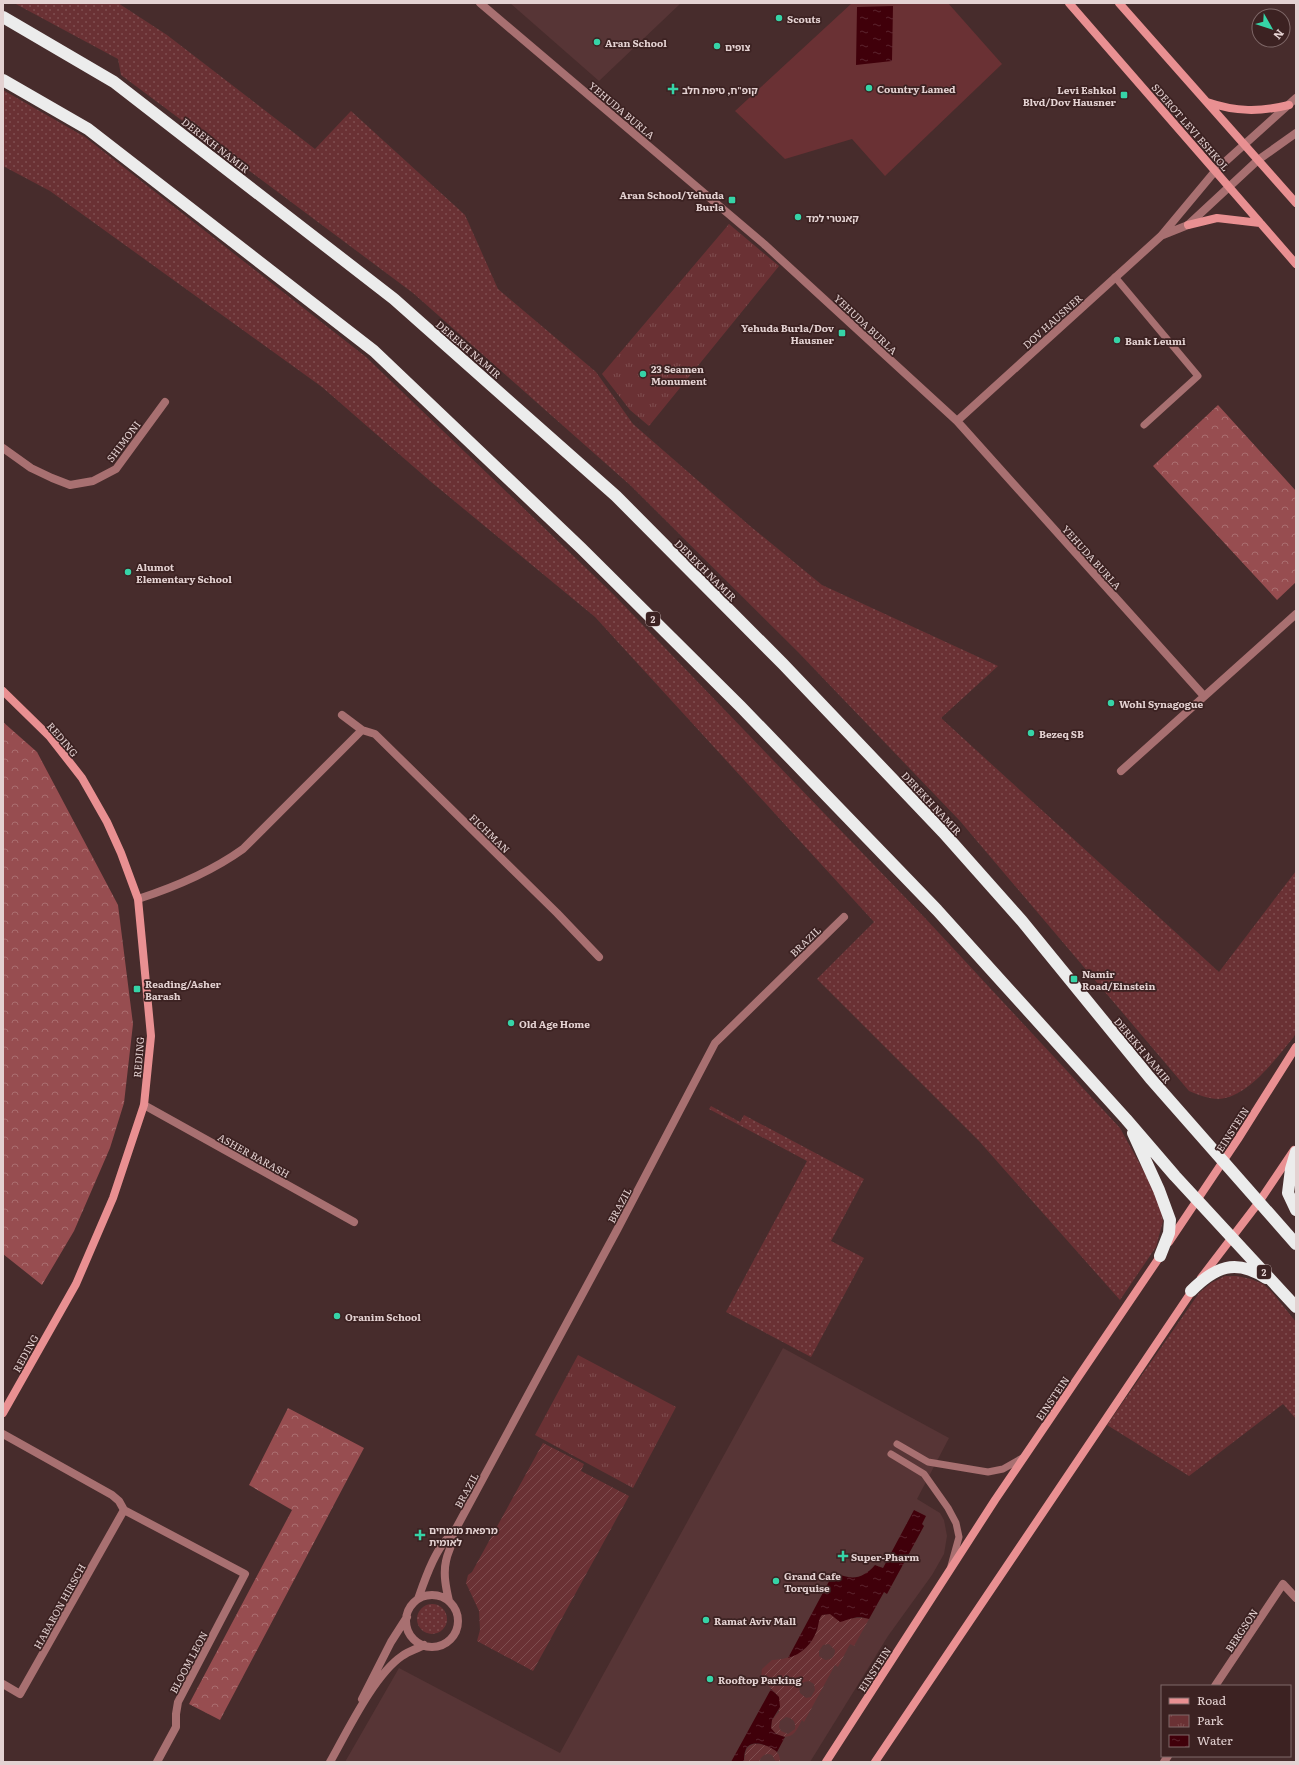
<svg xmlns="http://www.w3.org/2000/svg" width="1299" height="1765" viewBox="0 0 1299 1765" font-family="Literata,'Noto Sans Hebrew',serif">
  <defs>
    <pattern id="grass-dots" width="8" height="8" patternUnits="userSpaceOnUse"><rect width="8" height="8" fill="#6a3134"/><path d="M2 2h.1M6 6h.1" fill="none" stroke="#7f4e50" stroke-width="1.8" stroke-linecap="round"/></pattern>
    <pattern id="forest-crowns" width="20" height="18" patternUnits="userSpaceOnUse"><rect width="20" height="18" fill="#974d50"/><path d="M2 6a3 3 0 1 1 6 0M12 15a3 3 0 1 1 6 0" fill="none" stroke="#aa6e70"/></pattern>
    <pattern id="park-tufts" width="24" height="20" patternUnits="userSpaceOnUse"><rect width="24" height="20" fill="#6a3134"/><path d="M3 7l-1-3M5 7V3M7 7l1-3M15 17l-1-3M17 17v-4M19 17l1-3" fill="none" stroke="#7f4e50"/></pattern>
    <pattern id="garden-furrows" width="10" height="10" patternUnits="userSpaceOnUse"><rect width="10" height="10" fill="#6a3134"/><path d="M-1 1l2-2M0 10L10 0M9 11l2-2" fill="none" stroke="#7f4e50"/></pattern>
    <pattern id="water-ripples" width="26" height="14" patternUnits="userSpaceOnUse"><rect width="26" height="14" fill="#40000a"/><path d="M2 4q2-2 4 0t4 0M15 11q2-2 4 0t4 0" fill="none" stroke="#5b242d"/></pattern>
  </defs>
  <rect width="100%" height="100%" fill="#472c2c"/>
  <path fill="#573536" d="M510 3H681L599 81Z
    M783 1348 949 1438 917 1499 940 1513 944 1520 947 1536 944 1554 932 1575 888 1636 810 1762H345L399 1668 560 1753Z"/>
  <path fill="url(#grass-dots)" d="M14 3H118L167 35 315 149 351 111 465 215 498 289 596 372 633 424 750 526 822 585 998 666 941 718 1219 972 1296 871V1033L1293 1038C1276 1058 1249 1097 1219 1099 1208 1099 1199 1095 1189 1091L960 821 798 652 630 485 413 293 121 75 118 59Z
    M3 90 85 137 366 357 613 594 925 918 1120 1128 1147 1177 1159 1202 1163 1221 1156 1247 1120 1300 979 1141 817 979 874 922 595 617 430 481 322 387 50 191 3 166Z
    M711 1106 740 1122 744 1115 864 1179 831 1241 864 1258 811 1357 726 1312 807 1161 709 1109Z
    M1225 1276H1237L1251 1279 1263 1284 1272 1292 1296 1322V1419L1283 1404 1189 1476 1107 1425 1199 1293 1211 1283Z
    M417 1619a15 15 0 1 1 30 0a15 15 0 1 1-30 0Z"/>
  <path fill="url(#forest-crowns)" d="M1218 405 1296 491V582L1277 600 1153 466Z
    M3 722 37 752 118 905 133 1024 124 1103 110 1148 74 1231 42 1285 3 1254Z
    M288 1408 364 1448 220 1720 189 1704 292 1510 249 1485Z"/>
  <path fill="url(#park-tufts)" d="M729 224 779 266 649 426 630 410 602 374Z
    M578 1355 676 1407 633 1488 535 1435Z"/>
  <path fill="url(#garden-furrows)" fill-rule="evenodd" d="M543 1443 584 1464 581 1471 629 1496 533 1671 477 1641 480 1630 479 1611 466 1583 468 1575 472 1572Z
    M830 1614C840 1622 857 1616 869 1619L854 1646 850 1644 838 1667 835 1665 804 1722 802 1720C799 1725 797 1731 793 1734 786 1740 775 1735 771 1728L772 1720 779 1712V1697L761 1678 762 1669 772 1660C793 1659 809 1651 817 1630 818 1626 818 1622 820 1618L822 1615ZM829 1644 835 1650C835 1656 832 1660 825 1660L819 1656V1651L823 1645ZM809 1681 814 1684 815 1690 811 1697 806 1698 800 1693 799 1688 804 1682ZM786 1717C793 1718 796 1722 795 1729L788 1734 781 1731 779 1727 780 1721Z
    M754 1744C765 1744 781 1748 780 1762H776L772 1755C766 1752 761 1756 759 1762H744C746 1753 744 1748 754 1744Z"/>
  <path fill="#6a3134" d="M852 3H948L1002 64 885 176 852 139 785 159 735 111Z"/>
  <path fill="url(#water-ripples)" d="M893 6 892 61 856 65 857 7Z
    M914 1510 926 1516 922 1524 924 1526 887 1594 884 1592 869 1619C856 1615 852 1619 840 1622L830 1614 822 1615C818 1620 819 1624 817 1630 812 1644 802 1654 788 1658L834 1572C851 1581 863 1579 875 1565L883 1568Z
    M771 1689 779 1697 780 1707 772 1720 771 1728 776 1734 785 1737 777 1752C770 1746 752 1738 746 1749 744 1753 744 1758 744 1762H731Z"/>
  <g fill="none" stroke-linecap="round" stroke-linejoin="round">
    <path stroke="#a87071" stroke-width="7" d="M1115 277 1198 376 1144 425
      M897 1444 928 1462 988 1472 1003 1469 1024 1457
      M891 1454 924 1474 948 1508 956 1523 959 1537 951 1566"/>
    <path stroke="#a87071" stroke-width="8" d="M480 3 764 244 957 421 1204 696
      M1163 235 1188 225 1258 160 1296 133
      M957 421 1161 236 1216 170 1296 98
      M3 448 31 468 52 478 70 485 93 481 116 469 165 402
      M342 715 362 730 375 734 557 913 599 957
      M1121 771 1296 614
      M138 899C175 887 211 872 243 849L362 730
      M144 1105 354 1222
      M3 1434 112 1495 119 1501 124 1510 245 1574 178 1702 176 1714V1727L157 1762
      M406 1621a26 26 0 1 1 52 0a26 26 0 1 1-52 0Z
      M418 1599C424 1582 437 1543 453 1534
      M449 1601C446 1588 443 1574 446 1561 448 1550 453 1546 453 1534L617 1230 715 1043 844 917
      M3 1684 20 1694 124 1510
      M1215 1686 1283 1584 1296 1598
      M362 1699 391 1642 407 1617
      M330 1762C347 1732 374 1675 402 1656 409 1651 417 1649 424 1645
      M1164 1762 1168 1756"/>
    <path stroke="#e99092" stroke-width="8" d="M1069 3 1296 264
      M1119 3 1296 203
      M1207 102C1236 112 1260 112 1289 105
      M1188 225 1217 218 1260 223
      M3 691 50 737 82 778 107 822 121 853 138 899 151 1036 144 1105 113 1198 76 1284 3 1413
      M1169 1242 1238 1139 1296 1047
      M1201 1278 1259 1202 1294 1150
      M826 1762 995 1500 1163 1252
      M875 1762 1194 1288"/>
    <path stroke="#ececec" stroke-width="12" d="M3 17 114 82 394 299 616 496 783 664 943 832 1022 921 1150 1078 1296 1244
      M3 80 88 129 374 351 581 548 741 707 937 910 1126 1119 1175 1176 1296 1307
      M1133 1133 1159 1190 1170 1220 1169 1233 1160 1256
      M1296 1152 1291 1169 1288 1193 1296 1210
      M1191 1291C1215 1267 1235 1258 1266 1278"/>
  </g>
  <g fill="#36d4a7" stroke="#3c2222" stroke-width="1.5">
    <circle cx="779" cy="18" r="4"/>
    <circle cx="597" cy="42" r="4"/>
    <circle cx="717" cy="46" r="4"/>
    <circle cx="869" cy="88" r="4"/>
    <path d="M671 83h4v4h4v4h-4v4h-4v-4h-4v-4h4z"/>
    <rect x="1120" y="91" width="8" height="8" rx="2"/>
    <rect x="728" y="196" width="8" height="8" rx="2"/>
    <circle cx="798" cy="217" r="4"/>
    <rect x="838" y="329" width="8" height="8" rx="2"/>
    <circle cx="1117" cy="340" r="4"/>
    <circle cx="643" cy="374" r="4"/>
    <circle cx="128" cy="572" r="4"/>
    <circle cx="1111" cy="703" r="4"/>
    <circle cx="1031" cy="733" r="4"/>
    <rect x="1070" y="975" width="8" height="8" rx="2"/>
    <rect x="133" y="985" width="8" height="8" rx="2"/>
    <circle cx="511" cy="1023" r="4"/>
    <circle cx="337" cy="1316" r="4"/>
    <path d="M418 1529h4v4h4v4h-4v4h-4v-4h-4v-4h4z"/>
    <path d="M841 1550h4v4h4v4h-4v4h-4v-4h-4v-4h4z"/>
    <circle cx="776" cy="1581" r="4"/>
    <circle cx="706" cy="1620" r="4"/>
    <circle cx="710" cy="1679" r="4"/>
  </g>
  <g text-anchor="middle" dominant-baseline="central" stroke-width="3.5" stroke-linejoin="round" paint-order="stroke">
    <g fill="#3c2222" stroke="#b29d9d" stroke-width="1">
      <rect x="646" y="612" width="14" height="14" rx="3"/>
      <rect x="1257" y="1265" width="14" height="14" rx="3"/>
    </g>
    <g font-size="9" font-weight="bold" fill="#e4d2d2">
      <text x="653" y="619">2</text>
      <text x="1264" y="1272">2</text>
    </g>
    <g font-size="10" font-weight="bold" fill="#e4d2d2" stroke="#3c2222" text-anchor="start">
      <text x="787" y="18">Scouts</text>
      <text x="605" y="42">Aran School</text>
      <text x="725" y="46">צופים</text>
      <text x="877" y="88">Country Lamed</text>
      <text x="682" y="89">קופ"ח, טיפת חלב</text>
      <text x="1116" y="89" text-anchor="end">Levi Eshkol<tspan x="1116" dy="12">Blvd/Dov Hausner</tspan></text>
      <text x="724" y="194" text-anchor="end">Aran School/Yehuda<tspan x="724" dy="12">Burla</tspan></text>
      <text x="806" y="217">קאנטרי למד</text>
      <text x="834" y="327" text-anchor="end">Yehuda Burla/Dov<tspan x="834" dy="12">Hausner</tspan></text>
      <text x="1125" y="340">Bank Leumi</text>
      <text x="651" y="368">23 Seamen<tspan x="651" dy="12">Monument</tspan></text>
      <text x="136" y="566">Alumot<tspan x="136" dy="12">Elementary School</tspan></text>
      <text x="1119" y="703">Wohl Synagogue</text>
      <text x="1039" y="733">Bezeq SB</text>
      <text x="1082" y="973">Namir<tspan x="1082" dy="12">Road/Einstein</tspan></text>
      <text x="145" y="983">Reading/Asher<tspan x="145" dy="12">Barash</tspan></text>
      <text x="519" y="1023">Old Age Home</text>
      <text x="345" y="1316">Oranim School</text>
      <text x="429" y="1529">מרפאת מומחים<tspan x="429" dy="12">לאומית</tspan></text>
      <text x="851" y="1556">Super-Pharm</text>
      <text x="784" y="1575">Grand Cafe<tspan x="784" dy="12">Torquise</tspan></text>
      <text x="714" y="1620">Ramat Aviv Mall</text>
      <text x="718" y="1679">Rooftop Parking</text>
    </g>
    <g font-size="10" fill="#e4d2d2" stroke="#3c2222">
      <text transform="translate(622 110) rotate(40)">YEHUDA BURLA</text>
      <text transform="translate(1191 127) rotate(49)">SDEROT LEVI ESHKOL</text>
      <text transform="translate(216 145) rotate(38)">DEREKH NAMIR</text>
      <text transform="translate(1052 321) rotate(-42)">DOV HAUSNER</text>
      <text transform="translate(866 324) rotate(43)">YEHUDA BURLA</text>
      <text transform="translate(469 349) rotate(41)">DEREKH NAMIR</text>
      <text transform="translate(123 441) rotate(-53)">SHIMONI</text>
      <text transform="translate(1092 557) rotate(48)">YEHUDA BURLA</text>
      <text transform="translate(706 570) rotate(45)">DEREKH NAMIR</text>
      <text transform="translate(63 739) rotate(50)">REDING</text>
      <text transform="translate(932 803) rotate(47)">DEREKH NAMIR</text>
      <text transform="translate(490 833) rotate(44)">FICHMAN</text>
      <text transform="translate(805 941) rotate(-44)">BRAZIL</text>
      <text transform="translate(1143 1050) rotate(50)">DEREKH NAMIR</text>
      <text transform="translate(138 1057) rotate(-85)">REDING</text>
      <text transform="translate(1232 1129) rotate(-57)">EINSTEIN</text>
      <text transform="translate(254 1155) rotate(29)">ASHER BARASH</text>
      <text transform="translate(619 1205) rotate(-62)">BRAZIL</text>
      <text transform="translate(25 1353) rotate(-61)">REDING</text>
      <text transform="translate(1052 1398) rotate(-56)">EINSTEIN</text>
      <text transform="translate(466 1490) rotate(-61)">BRAZIL</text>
      <text transform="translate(59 1606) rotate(-61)">HABARON HIRSCH</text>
      <text transform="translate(1241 1630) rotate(-56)">BERGSON</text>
      <text transform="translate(188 1662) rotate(-62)">BLOOM LEON</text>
      <text transform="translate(874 1669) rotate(-57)">EINSTEIN</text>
    </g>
  </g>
  <rect width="1299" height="1765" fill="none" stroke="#e4d2d2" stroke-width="8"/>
  <rect x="1161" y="1685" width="130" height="72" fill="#3c2222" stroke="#7f6868"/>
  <rect x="1169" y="1698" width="20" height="6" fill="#e99092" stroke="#7f6868"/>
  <text x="1197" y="1705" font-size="12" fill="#e4d2d2">Road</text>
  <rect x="1169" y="1715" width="20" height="12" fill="url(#park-tufts)" stroke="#7f6868"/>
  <text x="1197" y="1725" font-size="12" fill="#e4d2d2">Park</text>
  <rect x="1169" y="1735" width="20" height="12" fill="url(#water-ripples)" stroke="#7f6868"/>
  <text x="1197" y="1745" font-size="12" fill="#e4d2d2">Water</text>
  <g transform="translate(1271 28) rotate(129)"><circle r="19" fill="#3c2222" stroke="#7f6868"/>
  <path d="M0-3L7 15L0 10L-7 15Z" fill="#36d4a7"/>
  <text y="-6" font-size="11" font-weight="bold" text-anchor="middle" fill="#e4d2d2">N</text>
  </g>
</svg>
